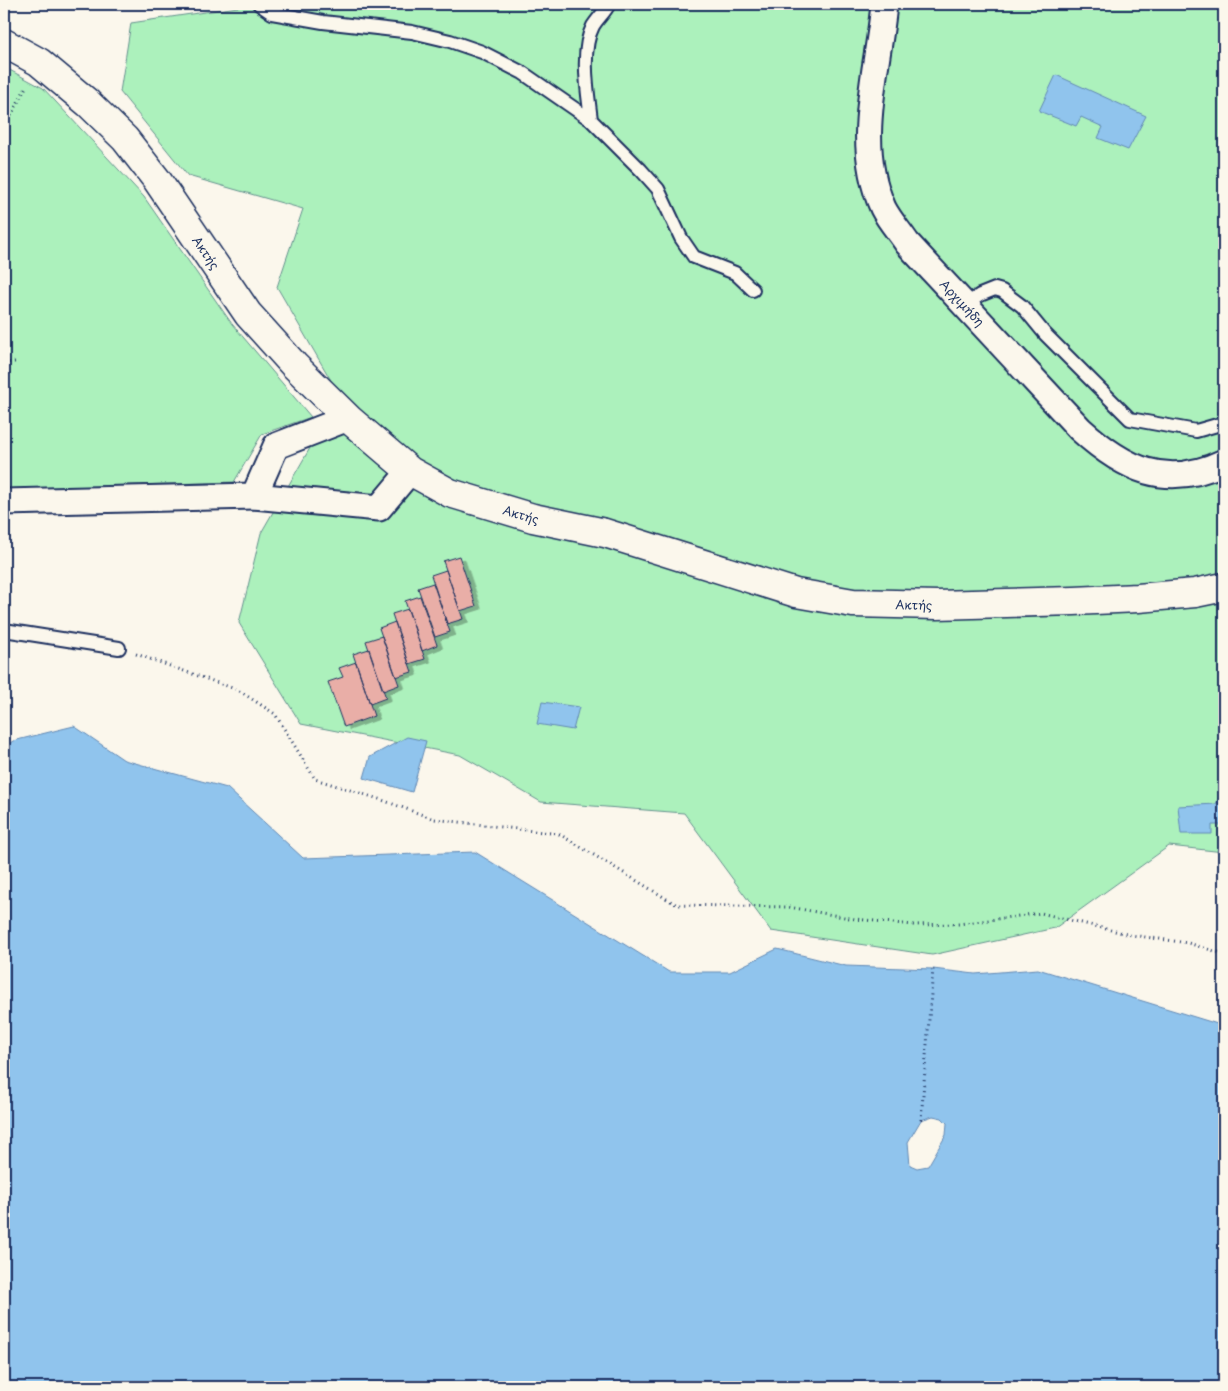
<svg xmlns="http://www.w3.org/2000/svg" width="1228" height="1391" viewBox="0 0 1228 1391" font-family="'Playpen Sans',sans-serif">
  <defs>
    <filter id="shadow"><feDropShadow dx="5.5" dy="3" stdDeviation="0" flood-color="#0004"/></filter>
  </defs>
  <rect width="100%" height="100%" fill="#fbf7ec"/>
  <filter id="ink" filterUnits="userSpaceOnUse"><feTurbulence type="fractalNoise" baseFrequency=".02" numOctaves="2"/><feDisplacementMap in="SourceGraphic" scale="10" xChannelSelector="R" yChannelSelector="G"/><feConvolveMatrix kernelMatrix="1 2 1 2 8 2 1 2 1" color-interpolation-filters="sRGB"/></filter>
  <g filter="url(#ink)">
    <path fill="#acf1bc" stroke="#64908d" d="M239 4H1224V852L1169 846 1055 928 932 955 771 931 684 813 541 802 460 755 301 724 239 623 261 533 340 396 277 287 303 209 188 176 120 92 131 23 238 7Z
      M4 67 43 88 144 197 232 324 311 417 262 434 234 482 4 489Z"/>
    <path fill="#90c4ed" stroke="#6188b4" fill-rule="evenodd" d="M1056 75 1146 116 1128 150 1098 138 1103 127 1081 117 1076 126 1039 111Z
      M542 702 579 707 573 730 537 724Z
      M74 726 124 760 227 788 303 858 475 852 669 972H730L777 949 846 966 933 969 975 974 1038 969 1224 1026V1387H4V747L13 741ZM933 1116 942 1118 947 1123 946 1135 928 1166 917 1168 910 1165 908 1142 921 1120Z
      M407 737 426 741 412 792 364 778 370 757Z
      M1221 794H1224V825H1212V834H1181L1178 806 1216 804Z"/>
    <path fill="#e9aea7" stroke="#1b2f5e" filter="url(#shadow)" d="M459 556 476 606 460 611 443 561Z
      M446 570 463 619 447 624 431 575Z
      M433 583 450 632 435 637 418 588Z
      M420 596 437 645 422 651 405 601Z
      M408 609 425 659 409 664 392 614Z
      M395 622 412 672 396 677 379 628Z
      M382 636 399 685 383 691 366 641Z
      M369 649 386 698 370 704 353 654Z
      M356 662 374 716 344 727 328 682 343 677 339 668Z"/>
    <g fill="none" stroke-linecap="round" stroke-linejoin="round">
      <g stroke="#1b2f5e" stroke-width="16">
        <path id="service" d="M259 4 272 13 323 22 412 32 450 41 482 52 523 73 591 120 641 170 658 189 681 238 694 257 735 273 753 290
          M591 120C588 93 580 51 593 26 598 18 605 12 609 4
          M965 305 980 295 995 289 1002 291 1022 306 1045 334 1130 419 1196 431 1224 423
          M4 630 119 648"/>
      </g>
      <g stroke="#1b2f5e" stroke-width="29">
        <g id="minor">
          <path id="s1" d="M884 4C878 72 853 141 883 208 889 220 899 231 907 243L1080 429C1124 469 1166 490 1224 462"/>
          <path d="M254 496 379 508 410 471"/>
          <path d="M4 502 254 496 276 446 348 418"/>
        </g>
      </g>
      <g stroke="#1b2f5e" stroke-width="31">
        <g id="tertiary">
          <path id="s2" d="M4 43 39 62 88 103 125 139 157 180 248 314 294 365 350 420 410 471 450 493 533 518 605 533 796 593 853 603 937 605 1074 601 1138 598 1195 593 1224 587"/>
        </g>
      </g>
      <path stroke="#1b2f5e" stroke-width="3" stroke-dasharray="1 4" stroke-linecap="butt" d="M4 129 26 87
        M4 363 15 362
        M136 654 238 690 275 714 315 779 382 800 434 819 559 834 677 905 789 907 855 919 913 925 959 924 1041 913 1131 935 1188 943 1224 954
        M921 1120 933 969"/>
      <use href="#service" stroke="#fbf7ec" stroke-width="12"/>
      <use href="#minor" stroke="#fbf7ec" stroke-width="25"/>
      <use href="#tertiary" stroke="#fbf7ec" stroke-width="28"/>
    </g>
  </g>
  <g text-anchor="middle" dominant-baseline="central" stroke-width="4" stroke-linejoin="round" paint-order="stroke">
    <g font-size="12" fill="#1b2f5e" stroke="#fbf7ec">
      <text stroke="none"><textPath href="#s2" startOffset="295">Ακτής</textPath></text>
      <text stroke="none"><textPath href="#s1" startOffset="331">Αρχιμήδη</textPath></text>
      <text stroke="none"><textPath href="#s2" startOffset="715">Ακτής</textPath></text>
      <text stroke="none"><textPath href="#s2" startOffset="1120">Ακτής</textPath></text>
    </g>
  </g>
  <rect width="1228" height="1391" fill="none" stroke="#fbf7ec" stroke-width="20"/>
  <rect x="10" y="10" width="1208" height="1371" fill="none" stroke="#1b2f5e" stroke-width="2" filter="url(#ink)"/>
</svg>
